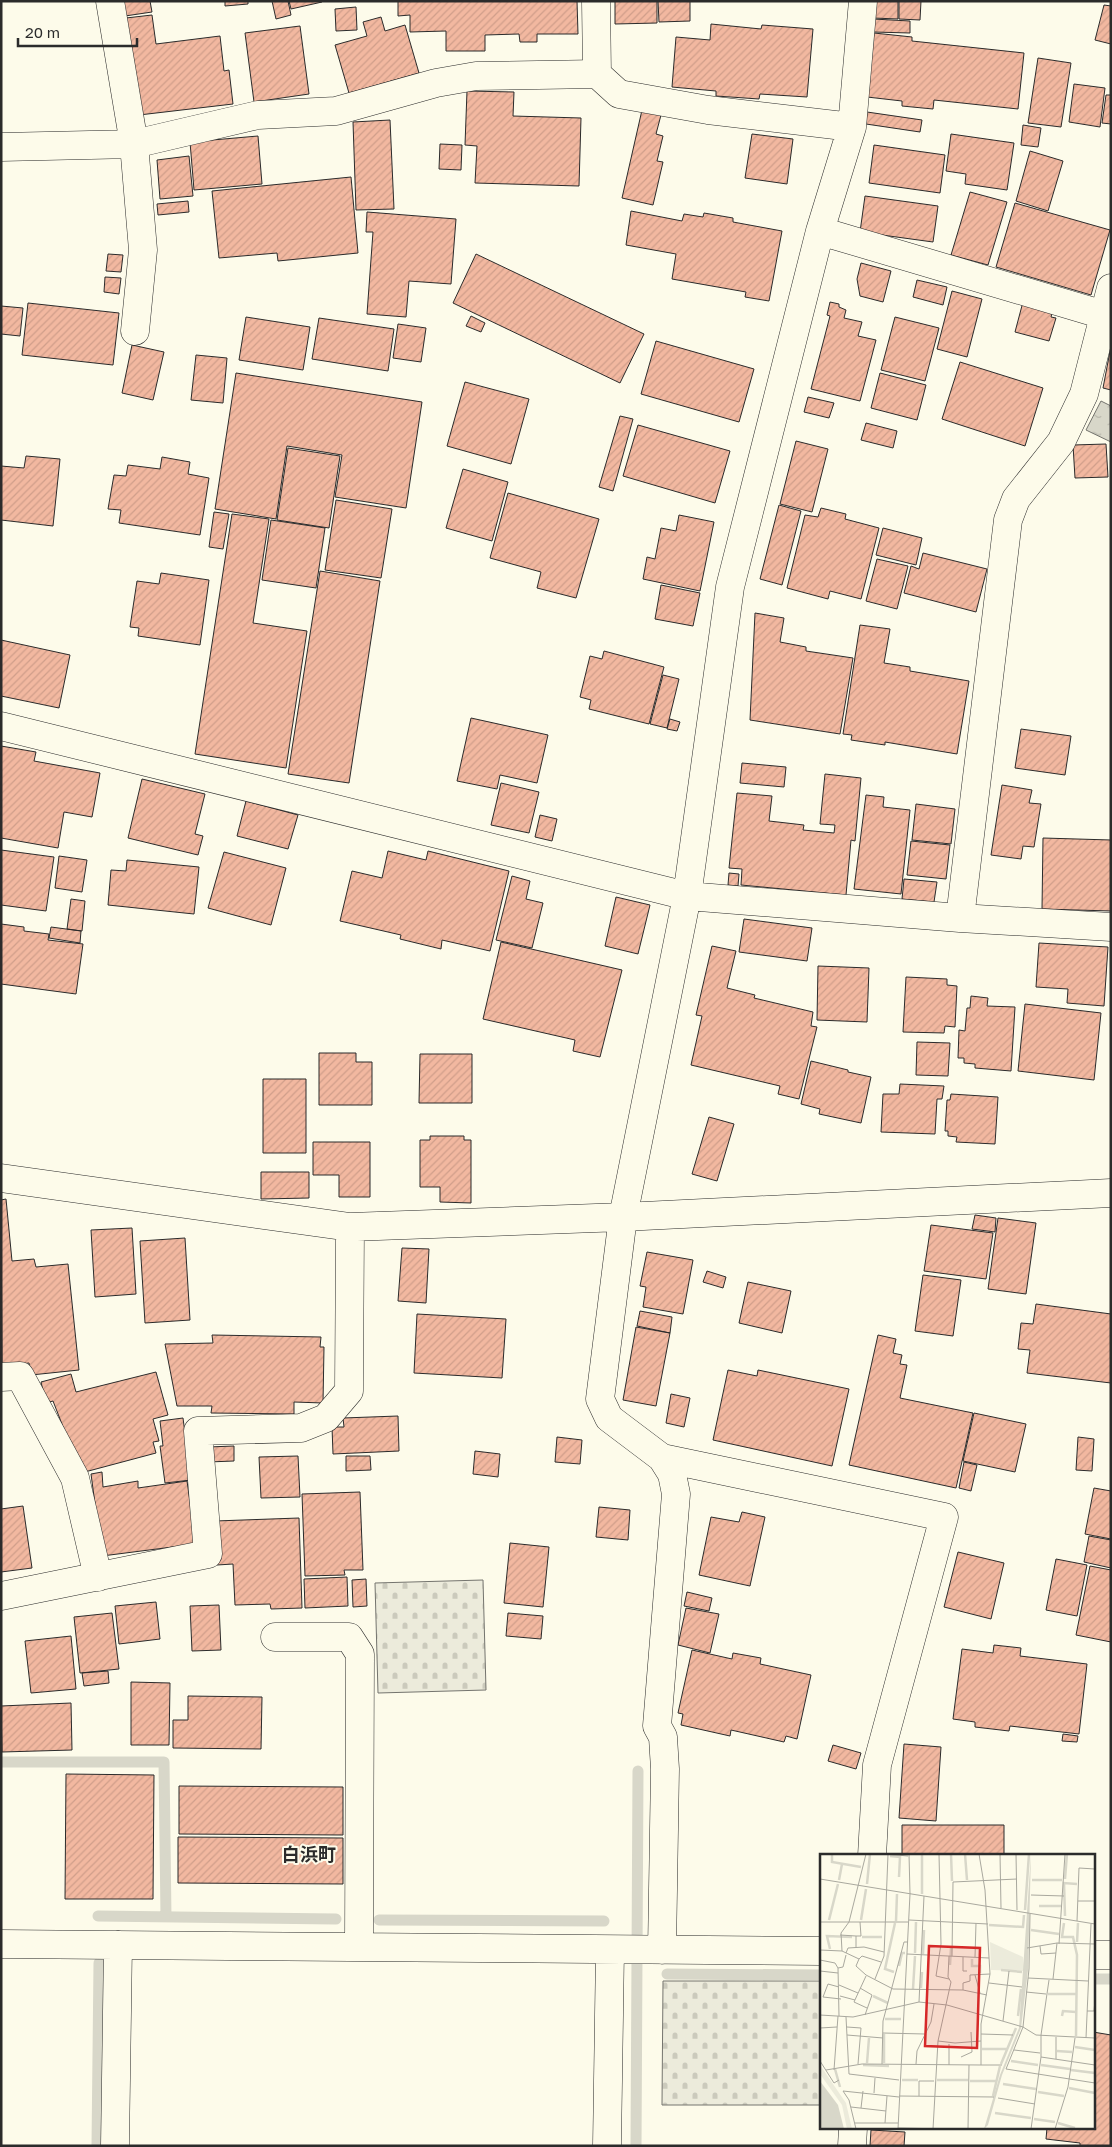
<svg xmlns="http://www.w3.org/2000/svg" width="1112" height="2147" viewBox="0 0 1112 2147" font-family="'Golos Text','Noto Sans JP',sans-serif">
  <defs>
    <pattern id="cemetery-stones" width="16" height="16" patternUnits="userSpaceOnUse" patternTransform="scale(1.25)"><rect width="16" height="16" fill="#ecebdb"/><path d="M2 7V4a2 2 0 0 1 4 0v3zM10 15v-3a2 2 0 0 1 4 0v3z" fill="#cbcabc"/></pattern>
    <pattern id="water-ripples" width="26" height="14" patternUnits="userSpaceOnUse" patternTransform="scale(1.25)"><rect width="26" height="14" fill="#d8d7c9"/><path d="M2 4q2-2 4 0t4 0M15 11q2-2 4 0t4 0" fill="none" stroke="#bab9ad"/></pattern>
    <pattern id="building-hatch" width="6" height="6" patternUnits="userSpaceOnUse" patternTransform="scale(1.25)"><rect width="6" height="6" fill="#f2b8a0"/><path d="M-1 1l2-2M0 6l6-6M5 7l2-2" fill="none" stroke="#d09e8a"/></pattern>
  </defs>
  <rect width="100%" height="100%" fill="#fdfbea"/>
  <path fill="url(#cemetery-stones)" stroke="#74746e" d="M483 1580 486 1690 378 1693 375 1583Z
    M663 1981H821V2105H662Z"/>
  <path fill="url(#water-ripples)" stroke="#74746e" d="M1101 401 1111 406V442L1086 430Z"/>
  <g fill="none" stroke-linecap="round" stroke-linejoin="round">
    <path stroke="#d8d7c9" stroke-width="11" d="M1 1762H164L166 1917
      M98 1916 336 1919
      M379 1920 604 1921
      M667 1974 821 1975
      M1093 1979H1111
      M97 2146 99 1963
      M636 2146 638 1771"/>
  </g>
  <path fill="url(#building-hatch)" stroke="#2b2b2b" d="M123 1H150L152 12 125 16Z
    M225 1H248V4L225 6Z
    M272 1H288L291 15 276 19Z
    M289 1H321L322 2 291 9Z
    M398 1H577L578 34H537V42H520L519 34 485 35V51H446V31L410 32V15L398 16Z
    M615 1H657V23L615 24Z
    M658 1H690V21L659 22Z
    M874 1H898V19L873 18Z
    M899 1H921L920 20 899 19Z
    M1104 5 1111 6V44L1095 40Z
    M356 7 357 30 336 31 335 9Z
    M152 15 156 44 220 36 224 71 229 70 233 104 139 115 126 18Z
    M381 17 385 31 405 25 419 73 349 93 335 45 367 36 363 22Z
    M873 19 910 21V33L873 32Z
    M711 24 761 29 762 25 813 29 807 97 760 94 759 99 716 96V91L672 87 676 37 710 40Z
    M300 26 309 94 254 102 245 33Z
    M874 33 912 37V41L1024 53 1018 109 934 100 933 109 902 106V101L867 97Z
    M1038 58 1071 63 1061 127 1028 123Z
    M1074 84 1105 88 1100 127 1069 122Z
    M467 91 514 92 513 116 581 118 579 186 475 183 477 146 465 145Z
    M1106 95H1111V124L1102 123Z
    M642 110 661 115 656 134 663 136 657 161 663 162 653 205 622 198Z
    M867 112 922 120 920 132 866 124Z
    M390 120 394 209 356 210 353 122Z
    M1023 125 1041 128 1038 147 1021 145Z
    M752 134 793 139 787 184 745 178Z
    M951 134 1014 143 1007 190 965 184 966 174 946 171Z
    M258 136 262 184 194 190 190 142Z
    M440 144 462 145 461 170 439 169Z
    M874 145 945 155 940 193 869 183Z
    M1030 151 1063 161 1048 211 1016 201Z
    M189 156 193 196 160 199 157 160Z
    M351 177 358 253 278 261 277 253 219 258 212 191Z
    M970 192 1007 202 988 265 951 255Z
    M865 196 938 206 933 242 860 232Z
    M188 201 189 212 158 215 157 204Z
    M1015 203 1110 230 1091 295 996 267Z
    M631 211 682 221 684 214 703 217 704 213 733 218V222L782 231 769 301 745 297 746 292 672 279 676 254 626 245Z
    M367 212 456 219 451 284 409 281 406 317 367 314 373 232H366Z
    M108 254 123 255 121 272 106 271Z
    M476 254 644 334 620 383 453 303Z
    M861 263 891 271 883 302 860 296 857 279Z
    M105 277 121 278 119 294 104 292Z
    M917 280 947 287 943 305 913 297Z
    M952 291 982 299 967 357 937 349Z
    M1024 298 1054 306 1051 317 1056 318 1049 341 1015 332Z
    M830 302 839 304V307L846 310 844 318 862 322 858 336 876 340 860 401 811 389 830 316 827 315Z
    M28 303 119 313 113 365 22 355Z
    M1 306 23 308 20 336 1 334Z
    M471 316 485 323 481 332 466 326Z
    M246 317 310 327 303 370 239 360Z
    M895 317 939 328 925 381 881 370Z
    M319 318 394 329 388 371 312 359Z
    M398 324 426 328 421 362 393 358Z
    M656 341 754 369 739 422 641 394Z
    M132 345 164 352 153 400 122 393Z
    M1111 346V390L1103 388Z
    M196 355 227 358 223 403 191 400Z
    M960 362 1043 388 1025 446 942 419Z
    M236 373 422 402 406 508 335 497 342 455 287 446 276 519 215 509Z
    M880 373 926 385 917 420 871 408Z
    M465 382 529 399 511 464 447 446Z
    M808 397 834 403 829 418 804 412Z
    M620 416 633 419 613 491 599 487Z
    M866 423 897 431 893 448 861 440Z
    M638 425 730 451 715 503 623 476Z
    M796 441 828 449 812 512 780 504Z
    M1106 444 1108 477 1075 478 1073 445Z
    M288 448 340 456 329 528 277 520Z
    M26 456 60 459 53 526 1 520V466L24 468Z
    M162 457 190 462 188 474 209 478 200 535 119 523 121 510 108 509 114 475 126 476 128 465 160 469Z
    M463 469 508 482 492 541 446 528Z
    M508 493 599 519 576 598 537 588 541 572 490 558Z
    M336 500 392 509 381 578 325 570Z
    M779 505 801 511 782 585 760 579Z
    M821 508 846 514 845 519 879 528 861 599 830 591 828 599 787 588 805 515 818 517Z
    M214 512 229 514 223 549 209 547Z
    M232 514 269 519 253 623 307 631 286 768 195 754Z
    M679 515 714 522 700 591 643 579 647 557 655 559 661 528 676 531Z
    M271 520 325 528 316 588 262 580Z
    M883 528 922 538 916 565 876 555Z
    M923 553 987 569 976 612 904 593 911 566 919 569Z
    M877 559 908 566 897 609 866 601Z
    M320 571 380 581 349 783 288 774Z
    M161 573 209 580 200 645 138 636 139 628 130 627 137 581 159 584Z
    M661 585 700 593 693 626 655 619Z
    M755 613 784 618 780 642 806 647V651L853 658 840 734 750 720Z
    M860 625 890 629 884 663 910 667V671L969 681 957 754 885 742V745L851 740 852 735 843 734Z
    M1 640 70 655 59 708 1 696Z
    M604 651 664 667 649 724 589 709 591 700 580 697 590 656 602 659Z
    M663 675 679 679 667 728 650 724Z
    M471 718 548 735 537 783 500 775 497 789 457 781Z
    M670 719 680 722 677 731 667 729Z
    M1021 729 1071 736 1065 775 1015 768Z
    M1 746 36 752 34 761 100 773 92 817 64 812 58 848 1 838Z
    M742 763 786 767 784 787 740 783Z
    M825 774 861 778 855 841 851 840 846 895 741 885 742 869 729 868 737 793 772 796 769 821 804 825 803 830 834 833 835 825 820 824Z
    M142 779 205 794 195 834 203 836 198 855 128 838Z
    M501 783 539 792 529 833 491 825Z
    M1002 785 1032 790 1029 803 1041 804 1034 847 1023 846 1021 859 991 855Z
    M866 795 884 797 883 807 910 810 901 894 854 889Z
    M246 801 298 815 288 849 237 836Z
    M916 804 955 809 951 844 912 840Z
    M540 815 557 819 552 841 535 837Z
    M1043 838 1111 840V911L1042 909Z
    M911 841 950 845 946 879 907 875Z
    M1 850 54 857 46 911 1 905Z
    M388 851 426 860 428 851 509 871 490 951 442 940 441 949 400 939 401 935 340 921 352 871 382 878Z
    M224 852 286 868 271 925 208 908Z
    M59 856 87 860 82 892 55 888Z
    M127 860 199 867 194 914 108 905 111 870 126 871Z
    M729 873 739 874 738 886 728 885Z
    M512 876 530 881 526 899 543 903 532 948 496 940Z
    M904 879 937 882 934 902 902 899Z
    M616 897 650 905 638 954 605 946Z
    M71 899 85 901 82 931 67 929Z
    M744 919 812 928 807 961 739 952Z
    M1 924 24 927V931L49 934 48 940 83 944 76 994 1 984Z
    M51 927 81 931 80 943 49 938Z
    M501 942 622 970 600 1057 573 1051 575 1040 483 1019Z
    M1039 943 1108 947 1104 1006 1067 1003 1068 989 1036 987Z
    M712 946 736 951 727 988 755 995 754 998 813 1012 811 1026 817 1027 799 1099 778 1094 780 1086 691 1065 702 1016 696 1015Z
    M818 966 869 968 867 1022 817 1020Z
    M906 977 947 979V985L957 986 955 1027 945 1026 944 1033 903 1032Z
    M971 996 988 998 987 1006 1015 1007 1011 1071 975 1068V1064L964 1063V1058H958L959 1030 965 1031 967 1008H970Z
    M1025 1004 1101 1013 1094 1080 1018 1071Z
    M917 1042 950 1043 948 1076 916 1075Z
    M319 1053H356V1062H372V1105H319Z
    M420 1054H472V1103H419Z
    M811 1061 848 1070V1072L871 1077 861 1123 819 1114 820 1109 801 1104Z
    M263 1079H306V1153H263Z
    M900 1084 944 1086 942 1099H937L935 1134 881 1132 883 1094H899Z
    M951 1094 998 1097 995 1144 956 1142 957 1137 948 1136V1131H945L947 1100H950Z
    M709 1117 734 1124 717 1181 692 1174Z
    M430 1136H464V1140H471V1203L440 1202V1187H420V1140H430Z
    M313 1142H370V1197H339V1175H313Z
    M261 1172H309V1198L261 1199Z
    M6 1199 12 1261 34 1259 36 1267 68 1264 79 1370 31 1375 29 1363 2 1366 1 1200Z
    M975 1215 996 1218 995 1232 972 1229Z
    M998 1218 1036 1223 1026 1294 988 1289Z
    M931 1225 993 1233 986 1279 924 1271Z
    M132 1228 136 1294 95 1297 91 1230Z
    M185 1238 190 1320 145 1323 140 1241Z
    M402 1248 429 1249 426 1303 398 1301Z
    M647 1252 693 1260 683 1314 643 1307 646 1287 640 1286Z
    M707 1271 726 1277 723 1288 703 1282Z
    M923 1275 961 1280 953 1336 915 1331Z
    M748 1282 791 1291 782 1333 739 1323Z
    M1036 1304 1111 1314V1383L1027 1373 1030 1350 1018 1349 1021 1323 1033 1324Z
    M640 1311 672 1317 670 1333 637 1326Z
    M417 1314 506 1319 502 1378 414 1373Z
    M636 1327 670 1333 656 1406 623 1400Z
    M212 1335 321 1337 320 1347H324L323 1403 294 1402V1414L211 1413 212 1406H177L165 1344 213 1343Z
    M878 1335 896 1339 893 1353 902 1355 900 1364 907 1365 900 1398 973 1413 956 1488 849 1465Z
    M728 1370 757 1376 758 1370 849 1389 832 1466 713 1440Z
    M156 1372 168 1415 153 1419 159 1441 153 1442 156 1453 81 1473 53 1401 46 1403 41 1382 71 1374 76 1392Z
    M671 1394 690 1398 684 1427 666 1423Z
    M974 1413 1026 1424 1015 1472 963 1461Z
    M398 1416 399 1451 333 1454 332 1427H344L343 1418Z
    M183 1418 191 1480 165 1483 160 1446H163L160 1421Z
    M557 1437 582 1440 580 1464 555 1462Z
    M1078 1437 1094 1439 1092 1471 1076 1470Z
    M234 1446V1461L208 1462V1447Z
    M475 1451 500 1454 498 1477 473 1474Z
    M298 1456 300 1497 261 1498 259 1457Z
    M346 1456H370L371 1470 346 1471Z
    M964 1462 977 1465 971 1491 959 1488Z
    M102 1472 103 1487 138 1481V1488L187 1481 196 1544 102 1556 91 1474Z
    M1094 1488 1111 1491V1539L1085 1534Z
    M360 1492 363 1570H344L345 1575 305 1576 302 1494Z
    M23 1506 32 1568 1 1572V1509Z
    M599 1507 630 1510 628 1540 596 1537Z
    M742 1512 765 1517 750 1586 699 1575 711 1517 739 1522Z
    M299 1518 302 1608 271 1609 270 1604 235 1605 233 1564 217 1565 215 1521Z
    M1089 1536 1111 1540V1568L1084 1562Z
    M510 1543 549 1547 543 1607 504 1603Z
    M958 1552 1004 1563 991 1619 944 1607Z
    M1056 1559 1087 1565 1077 1616 1046 1610Z
    M1090 1566 1111 1570V1642L1076 1635Z
    M347 1577 348 1606 305 1608 304 1579Z
    M366 1579 367 1606 353 1607 352 1580Z
    M687 1592 712 1598 709 1611 684 1606Z
    M156 1602 160 1639 119 1644 115 1606Z
    M219 1605 221 1650 192 1651 190 1606Z
    M686 1608 719 1614 710 1653 678 1645Z
    M112 1613 119 1669 80 1673 74 1617Z
    M508 1613 543 1616 541 1639 506 1636Z
    M71 1636 76 1689 31 1693 25 1641Z
    M994 1645 1021 1648 1020 1656 1087 1664 1079 1734 1010 1726 1009 1731 975 1727V1722L953 1719 962 1649 993 1653Z
    M692 1650 732 1659 733 1653 761 1658 760 1664 811 1675 797 1739 786 1736 784 1742 731 1730 730 1736 681 1725 683 1714 678 1713Z
    M108 1671 109 1683 84 1686 82 1673Z
    M131 1682 170 1683 169 1745H131Z
    M188 1696 262 1697 261 1749 173 1748V1720H188Z
    M71 1703 72 1750 2 1752 1 1706Z
    M1063 1734 1078 1736 1077 1742 1062 1741Z
    M904 1744 941 1747 936 1821 899 1818Z
    M833 1745 861 1753 856 1769 828 1761Z
    M66 1774 154 1775 153 1899H65Z
    M179 1786 343 1787V1835L179 1834Z
    M902 1825H1004V1856H902Z
    M178 1837 343 1838V1884L178 1883Z
    M1093 2032 1111 2035V2146H1080V2143L1046 2139 1047 2128H1093Z
    M871 2130 905 2132 904 2146H870Z"/>
  <g fill="none" stroke-linecap="round" stroke-linejoin="round">
    <g stroke="#2b2b2b" stroke-width="29">
      <path id="minor" d="M110 1 134 144 143 250 135 331
        M596 1 597 74
        M852 127 863 1
        M1 147 134 144 258 115 336 111 436 83 476 76 597 74 619 94 708 110 852 127 820 231 730 587 687 896 623 1217 600 1399 609 1418 662 1458 672 1474 676 1494 657 1726 663 1737 665 1769 662 1950
        M820 231 1104 315
        M1 726 687 896 960 918 1111 927
        M960 918 1008 520 1016 499 1061 442 1084 394 1111 288
        M1 1178 350 1227 623 1217 1111 1193
        M1 1377 20 1376 75 1478 98 1577
        M662 1458 944 1517 877 1765 872 1856
        M1 1596 208 1554 198 1431 301 1428 326 1418 349 1391 350 1227
        M275 1637H349L360 1654 359 1947
        M1 1944 821 1951
        M1093 1955H1111
        M115 2146 118 1945
        M607 2146 610 1950
        M852 2146 853 2128"/>
    </g>
    <use href="#minor" stroke="#fdfbea" stroke-width="28"/>
  </g>
  <g text-anchor="middle" dominant-baseline="central" stroke-width="4" stroke-linejoin="round" paint-order="stroke">
    <g font-size="18" font-weight="bold" fill="#2b2b2b" stroke="#fdfbea">
      <text x="309" y="1854">白浜町</text>
    </g>
  </g>
  <g transform="translate(820 1854)">
    <rect width="275" height="275" fill="#fdfbea"/>
    <path d="M170 88 203 103 204 117 171 116ZM0 211 26 249 32 275H27L22 251 0 220Z" fill="#ecebdb"/>
    <path d="M211 0 208 116 201 174 182 221 168 271 164 275 180 221 199 174ZM0 227 18 251 24 275H0Z" fill="#d8d7c9"/>
    <path fill="none" stroke="#d8d7c9" stroke-width="2.5" d="M12 0V8L41 13M102 0V40M131 0 132 27M145 0 147 26M70 2 80 3 79 23M245 25 247 0M19 26 22 10M212 26H242M47 30 50 0M219 52H241M205 56 209 0M245 62 244 29 257 30M9 66 18 30M41 66 46 35M76 67 77 40M244 69 242 83H253L257 101 256 182M169 71 203 73 204 61M211 76 239 80M42 83H62M257 88 258 69M10 95 7 82 32 83M95 99 96 68M103 100 104 76M152 105V112H160V119M130 111 131 94M79 112 82 99H85M181 116 202 118M74 118 65 115 75 69M101 134 102 118M93 135 95 102M228 140H256M53 142 68 149M198 162 201 135M242 162 243 157 256 158M65 165H81M255 193 275 196M162 195H188M237 197 252 198M191 207 218 211M47 209 49 184M64 209V180M181 210 196 174M43 211 69 212M221 211 250 215M15 215 20 233M251 216 275 219M82 226H98M117 226H148M150 227H177M183 230 216 235M249 234 275 239M218 238 244 242M173 242 180 212M175 259 211 264M214 265 235 268M238 269 255 274"/>
    <path fill="none" stroke="#a9a89e" stroke-width="1" d="M46 0 29 68 21 79 22 97 39 105 36 112 46 121 73 135 143 136 167 141M65 0 88 2M89 0 90 40M119 0 121 90 116 122 129 125M180 0 181 54M196 0 197 56M0 25 275 70M211 41 244 42M258 47H275M210 60 209 115 203 173 186 215 275 229M89 66 168 70M257 67 259 14 275 15M0 68H88M20 81 36 82V94M36 82H41L40 68M239 90 245 0M220 92 221 100 236 99M207 94 237 89 275 90M0 96 22 97M26 99 28 94 44 93 64 98M87 100 169 104M129 102 128 123 131 128 118 187 135 189 161 187M132 102 133 28 197 25M143 103V117H147M155 103 156 69M39 105 42 102 61 108M0 106 15 109 18 114 19 162M18 114 23 113 26 101M0 117 18 119M155 121 160 139M46 122 34 148 47 154M208 124 268 127M55 125 64 102 68 0M233 125 237 89M169 129 202 133M19 131 38 139M19 133 8 130 3 143 21 145M40 134 52 141 45 161M143 136V129L150 127V121L170 120M206 138 226 140M20 142 35 146M99 148 104 42M267 157H274L275 146M0 161 33 163 99 148 127 151 203 173 216 181 275 184M26 163 29 220 79 226M183 167 189 117M27 173 41 174 38 210M0 174 17 173M63 179 105 180M161 180 193 181M27 181 63 184M221 181 229 126M266 184 271 70M194 196 220 199M141 203 152 198 151 178M221 203 275 211M236 205V183M0 207 14 229 19 226M62 210 63 167 84 88H88M96 210 97 197 111 168 114 150M129 211V190M161 211H182M6 216 42 210 161 211V170L170 120 165 36 159 0M14 216 18 162M54 239 55 224M79 242 174 243M99 242V227H114M178 244 215 250M31 253 66 257M41 254 43 237M35 269H78M65 269 67 242M78 274 126 275M36 275 29 246 23 237 79 243M78 275 90 40M113 275 118 187M148 275 149 211M211 275 221 203V181M235 275 248 233 255 184"/>
    <path fill="#d62828" fill-opacity="0.15" stroke="#d62828" stroke-width="2.5" d="M109 92 160 94 157 194 105 192Z"/>
    <rect width="275" height="275" fill="none" stroke="#2b2b2b" stroke-width="2.5"/>
  </g>
  <rect width="1112" height="2147" fill="none" stroke="#2b2b2b" stroke-width="5"/>
  <path d="M18 38v8h119v-8" fill="none" stroke="#2b2b2b" stroke-width="2.5"/>
  <text x="25" y="38" font-size="15" fill="#2b2b2b" stroke="#fdfbea" stroke-width="4" paint-order="stroke">20 m</text>
</svg>
